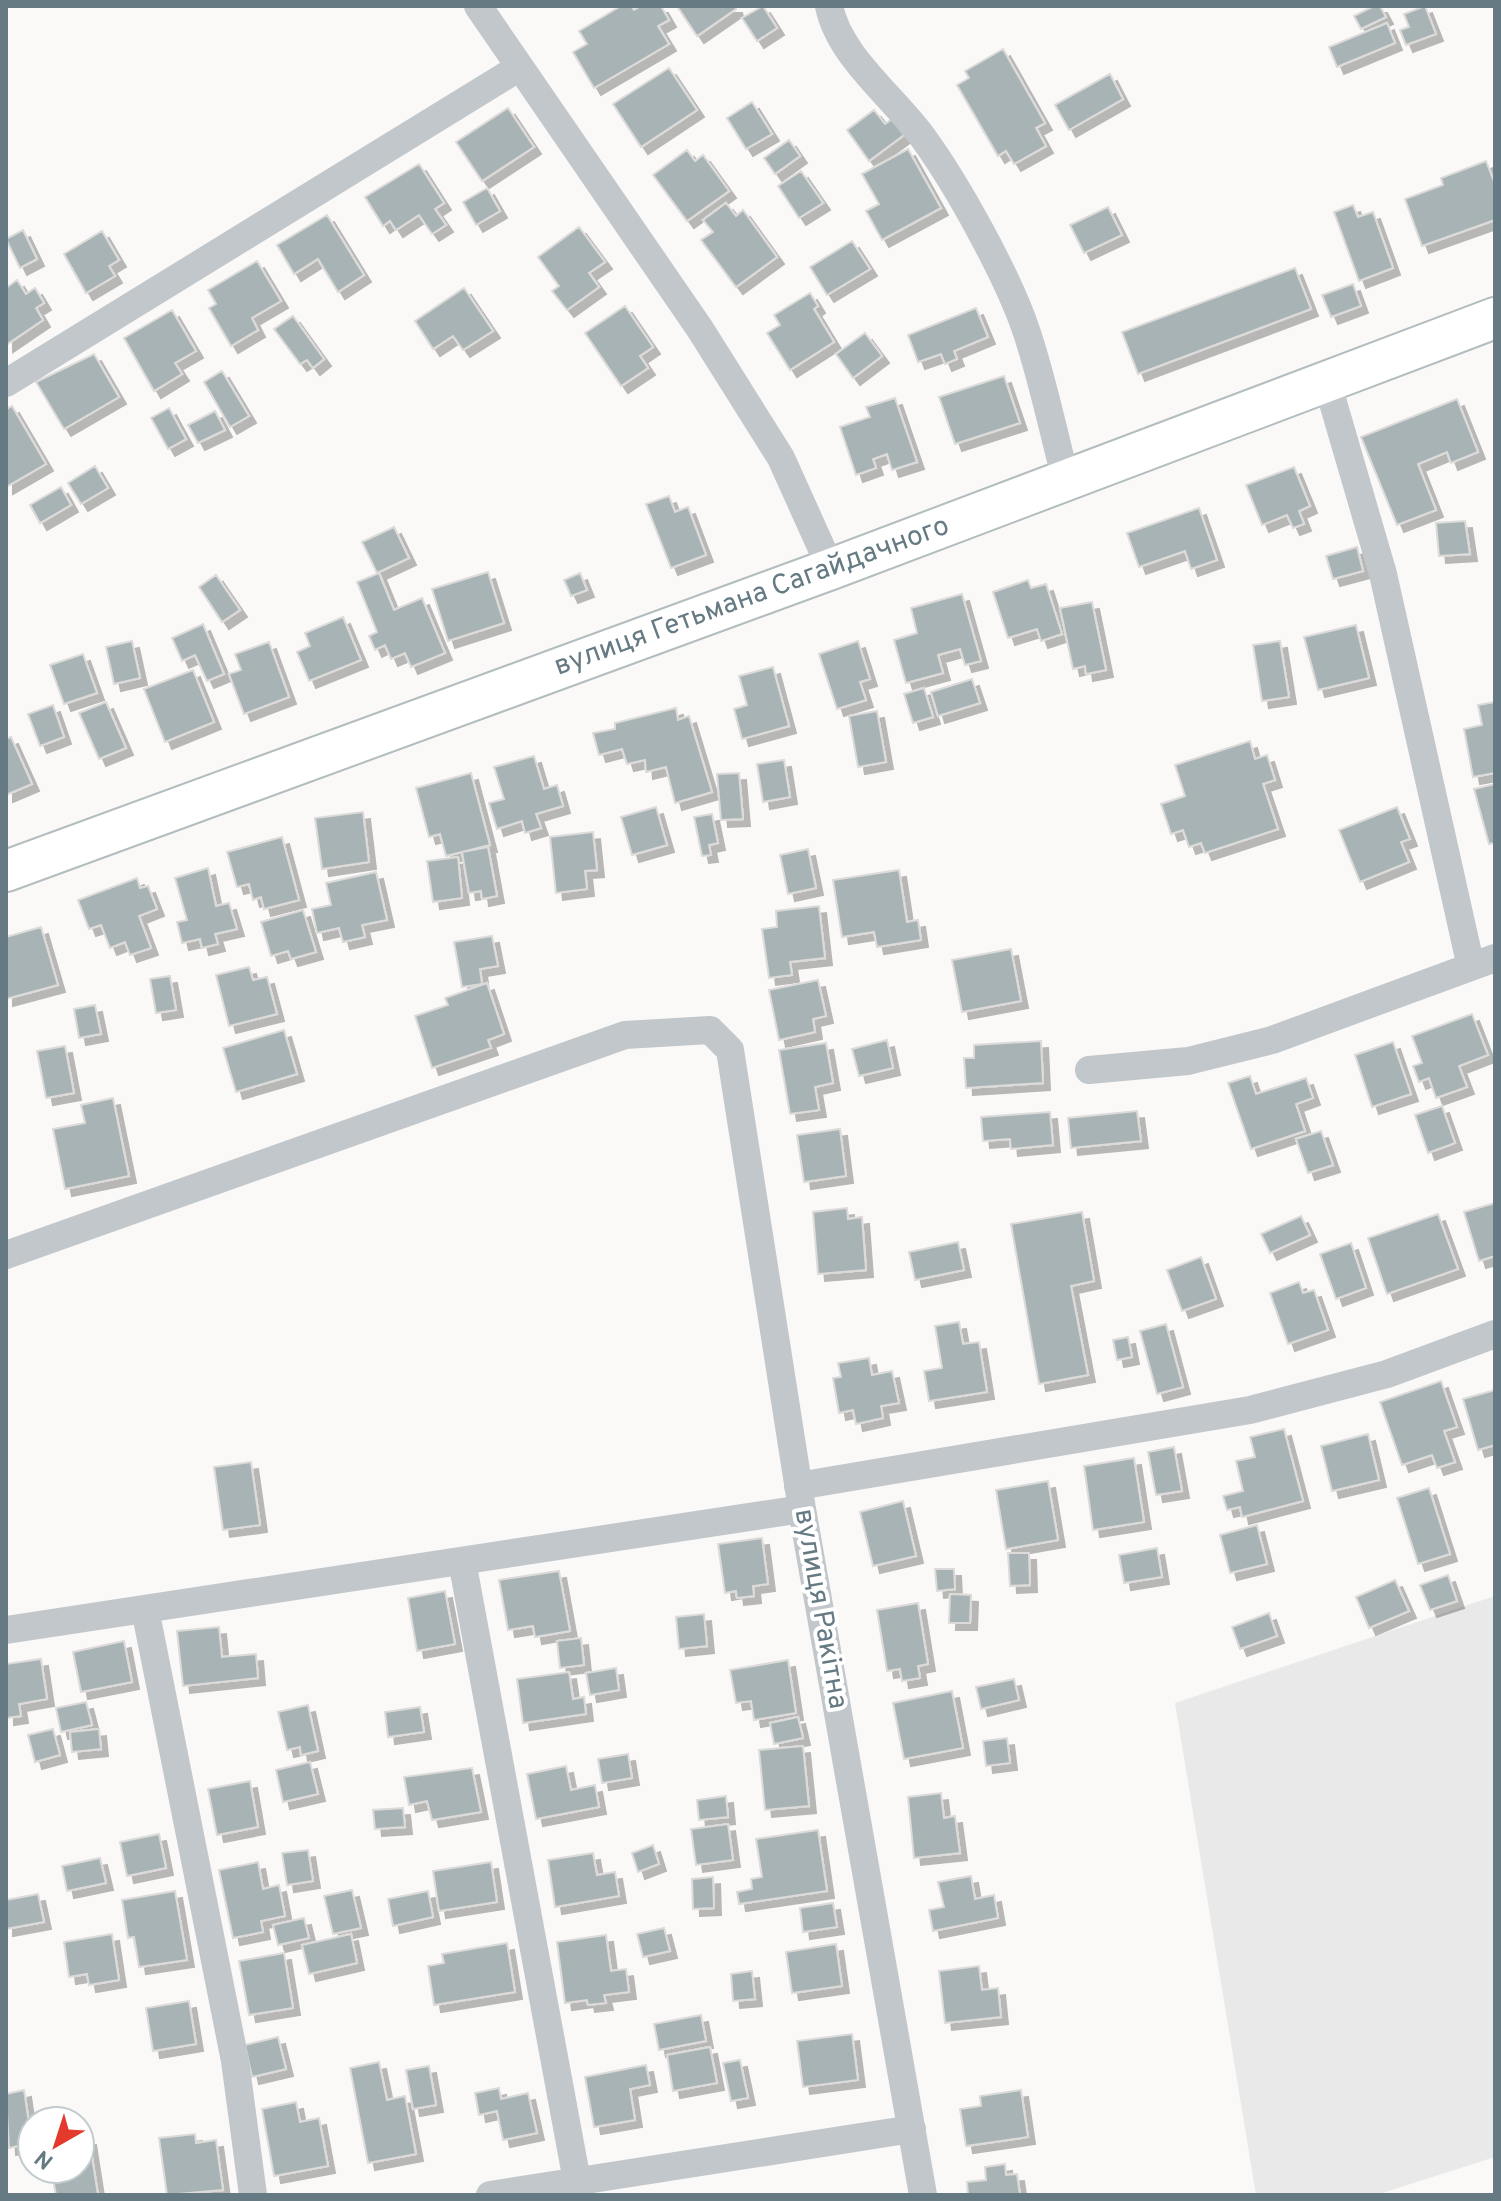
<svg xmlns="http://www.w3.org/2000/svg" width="1501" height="2201" viewBox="0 0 1501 2201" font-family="Overpass,sans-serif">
  <defs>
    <filter id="shadow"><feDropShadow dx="7" dy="7" stdDeviation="0" flood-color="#0004"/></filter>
  </defs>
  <rect width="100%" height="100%" fill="#faf9f7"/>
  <path fill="#e8e9e8" d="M1495 1596V2157L1376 2195H1256L1175 1703Z"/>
  <path fill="#a8b3b6" stroke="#dcdbd9" stroke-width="2" filter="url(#shadow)" d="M621 6H631L634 10 641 6H661L669 20 658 26 669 44 594 88 573 52 587 44 579 31Z
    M677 6H735L736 9 697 36Z
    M763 6 777 28 757 41 742 18Z
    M1374 6H1380L1386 17 1361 29 1354 16Z
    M1425 6 1436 34 1406 45 1400 30 1409 27 1404 14Z
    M1387 23 1395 43 1337 67 1329 47Z
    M1003 49 1045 123 1036 128 1046 146 1014 164 1006 151 998 156 957 85 969 78 965 71Z
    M669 68 697 110 641 147 613 104Z
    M1110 74 1123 99 1069 130 1055 105Z
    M752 102 772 134 746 149 727 118Z
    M508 108 534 147 482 181 456 142Z
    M874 110 885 124 892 119 904 135 869 161 847 130Z
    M789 140 800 156 775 174 764 158Z
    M908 149 941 208 882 240 866 211 879 204 862 174Z
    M687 150 695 161 703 155 729 191 687 221 653 175Z
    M1486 161 1495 184V220L1422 246 1405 199 1443 185 1441 178Z
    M419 164 444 203 435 209 446 225 432 234 419 215 396 230 390 221 383 226 365 197Z
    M801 171 823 203 799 218 778 186Z
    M487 188 500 211 476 225 463 202Z
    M726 203 736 216 743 210 777 257 736 287 701 240 713 232 703 220Z
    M1353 205 1358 217 1373 212 1393 268 1359 281 1334 212Z
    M1108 207 1122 235 1084 253 1070 225Z
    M327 215 364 275 338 292 318 259 294 274 277 245Z
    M579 227 605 262 589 273 599 287 567 310 552 291 559 286 538 257Z
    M23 230 37 259 20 268 6 239Z
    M102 231 119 260 109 266 115 276 86 293 64 254Z
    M852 241 870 269 827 295 810 267Z
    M257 261 281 301 252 318 258 330 231 346 209 308 216 304 208 290Z
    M1295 268 1311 309 1138 374 1122 332Z
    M17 280 26 294 35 288 44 303 36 308 43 320 6 345V288Z
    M1353 284 1361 306 1331 317 1322 295Z
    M464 288 493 331 463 350 453 336 433 349 415 321Z
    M810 293 818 306 814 309 834 342 790 370 767 333 780 325 774 315Z
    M625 306 653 347 640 356 648 368 621 386 585 333Z
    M976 308 988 337 954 351 957 359 945 364 941 354 918 362 908 335Z
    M172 310 196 351 175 363 182 374 154 391 124 338Z
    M293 316 324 359 313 368 307 360 300 364 274 329Z
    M865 333 882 356 853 378 836 354Z
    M94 354 119 397 64 429 36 382Z
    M222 371 249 416 230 427 204 382Z
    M1004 376 1020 423 955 444 939 397Z
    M895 398 917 462 892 470 887 454 873 459 876 468 856 475 840 427 870 417 866 407Z
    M1457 399 1478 452 1451 463 1447 452 1418 464 1436 510 1397 525 1361 437Z
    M12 406 46 464 6 487V409Z
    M169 408 186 439 168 449 151 418Z
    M215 411 225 430 198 443 188 425Z
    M95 466 108 488 81 504 68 483Z
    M1294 467 1310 506 1299 511 1304 524 1293 528 1287 515 1262 525 1246 485Z
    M61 487 71 505 40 523 30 505Z
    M669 496 675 512 688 507 706 555 671 568 646 504Z
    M1199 508 1217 560 1191 569 1185 551 1139 567 1127 533Z
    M1465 521 1470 554 1439 556 1436 523Z
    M394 527 409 558 377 573 362 542Z
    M1357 547 1363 571 1333 579 1326 556Z
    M488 572 504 623 448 641 432 589Z
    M379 573 394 610 422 598 445 653 411 667 405 653 391 659 385 645 375 650 369 636 377 632 357 582Z
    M580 573 587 590 571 596 564 580Z
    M216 575 240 610 222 622 199 587Z
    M1028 580 1031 588 1046 584 1062 634 1041 641 1037 629 1008 638 993 592Z
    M962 594 981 661 965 665 960 649 938 655 943 673 906 683 894 640 917 633 911 608Z
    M1092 602 1106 670 1086 674 1085 666 1073 669 1060 608Z
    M343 617 361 660 309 681 297 652 310 646 305 633Z
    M203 624 224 674 207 681 195 655 182 661 172 638Z
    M1356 625 1369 678 1318 690 1304 637Z
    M132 641 140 678 114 684 106 647Z
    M858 641 870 679 860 682 866 700 837 709 819 654Z
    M1280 641 1289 697 1262 701 1253 645Z
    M269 642 289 697 244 714 229 674 241 670 235 654Z
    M83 654 97 693 64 704 50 665Z
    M773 667 789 726 742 739 734 709 747 705 739 676Z
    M193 670 214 722 165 742 144 689Z
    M972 679 980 703 938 716 931 692Z
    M924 688 933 717 913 723 904 694Z
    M106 702 126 748 99 759 79 713Z
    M1495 702V773L1473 777 1464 729 1482 725 1478 705Z
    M53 705 64 737 40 746 28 714Z
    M676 708 678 720 689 716 712 792 675 803 666 767 646 772 645 760 627 764 622 749 599 755 593 733 615 729V723Z
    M877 711 886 762 858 767 849 716Z
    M11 737 32 784 6 795V739Z
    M1250 741 1255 759 1267 755 1275 780 1263 784 1278 829 1205 853 1201 843 1189 847 1183 830 1171 834 1161 804 1185 796 1175 765Z
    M534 756 544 789 557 785 563 806 536 814 541 828 525 833 522 821 497 829 489 803 504 799 494 767Z
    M784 760 790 797 763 802 757 764Z
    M471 773 490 845 446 856 440 834 429 837 416 788Z
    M739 773 743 819 721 820 717 774Z
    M1495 784V843L1489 844 1474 789Z
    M656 807 667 845 632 855 621 817Z
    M1397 807 1410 839 1401 842 1409 862 1360 882 1339 830Z
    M363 812 369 862 322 869 315 818Z
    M712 814 718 843 709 845 711 855 702 856 694 817Z
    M593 832 597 870 585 871 587 889 556 893 550 837Z
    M282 837 299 900 264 909 261 897 253 900 249 884 237 887 227 852Z
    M488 847 497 896 482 899 481 891 469 893 462 852Z
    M808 849 816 888 788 894 780 855Z
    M458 857 462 898 433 902 427 861Z
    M208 868 216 906 229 903 237 929 215 934 218 944 202 948 200 939 182 943 177 922 187 920 175 878Z
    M899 870 907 922 918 920 921 940 877 947 874 932 842 937 833 880Z
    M376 872 387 920 362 925 365 937 343 942 339 928 317 933 312 909 331 905 326 883Z
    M137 878 140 888 148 886 157 909 139 916 151 948 130 955 125 942 110 948 101 925 89 929 78 900Z
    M819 906 825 958 790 962 792 975 769 978 762 929 777 927 776 911Z
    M303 910 316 952 291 959 288 951 271 956 261 922Z
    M41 927 58 985 6 999V937Z
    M492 936 498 966 480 969 482 984 462 987 454 942Z
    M1011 949 1021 1001 962 1012 952 960Z
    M249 967 253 980 267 977 277 1014 229 1026 216 975Z
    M170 976 176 1010 156 1013 150 979Z
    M818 980 826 1016 813 1019 815 1032 779 1040 769 990Z
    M487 983 504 1034 488 1040 491 1048 432 1068 415 1016 448 1005 445 998Z
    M95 1005 101 1034 79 1038 74 1009Z
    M1472 1014 1488 1055 1459 1066 1467 1087 1436 1098 1429 1078 1419 1082 1413 1066 1422 1063 1412 1036Z
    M284 1030 297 1074 236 1092 223 1048Z
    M887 1040 893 1068 859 1076 852 1049Z
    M1041 1041 1043 1083 966 1088 964 1058H974V1045Z
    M1393 1042 1411 1094 1372 1107 1355 1055Z
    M826 1043 833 1083 815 1087 819 1110 790 1114 779 1050Z
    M65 1046 74 1093 46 1098 37 1051Z
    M1250 1076 1256 1094 1306 1078 1313 1098 1296 1104 1305 1131 1251 1149 1228 1083Z
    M113 1098 129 1176 65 1189 53 1129 85 1123 81 1105Z
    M1442 1106 1455 1143 1428 1153 1415 1115Z
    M1137 1111 1141 1141 1071 1148 1068 1118Z
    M1050 1112 1053 1145 1011 1149 1010 1139 983 1141 981 1117Z
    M840 1129 846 1176 804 1182 797 1135Z
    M1321 1131 1333 1165 1308 1173 1296 1139Z
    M1495 1203V1256L1479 1261 1464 1212Z
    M847 1208 848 1219 862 1217 866 1270 818 1274 813 1212Z
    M1082 1212 1094 1281 1071 1286 1088 1375 1039 1384 1011 1224Z
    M1438 1214 1458 1269 1387 1294 1368 1238Z
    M1301 1216 1310 1235 1270 1253 1261 1234Z
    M958 1242 964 1270 915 1280 909 1252Z
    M1351 1243 1366 1288 1336 1299 1320 1254Z
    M1201 1257 1216 1299 1182 1311 1167 1270Z
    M1299 1282 1303 1293 1314 1290 1328 1330 1288 1344 1270 1293Z
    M959 1322 963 1344 979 1342 987 1392 929 1401 924 1371 942 1368 935 1326Z
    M1166 1324 1183 1387 1157 1394 1140 1331Z
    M1128 1337 1132 1357 1117 1360 1113 1340Z
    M869 1358 872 1375 892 1371 899 1403 881 1406 883 1418 856 1424 853 1410 839 1413 833 1378 841 1377 838 1363Z
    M1441 1381 1457 1427 1444 1431 1455 1462 1437 1468 1432 1455 1402 1465 1380 1402Z
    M1495 1390V1445L1478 1450 1463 1399Z
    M1284 1429 1303 1501 1242 1517 1240 1507 1227 1510 1223 1496 1243 1491 1236 1461 1255 1457 1250 1437Z
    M1368 1434 1379 1480 1332 1491 1321 1446Z
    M1174 1447 1182 1491 1156 1495 1148 1452Z
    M1134 1458 1144 1522 1093 1530 1084 1466Z
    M251 1462 260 1525 223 1530 214 1467Z
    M1048 1481 1058 1540 1006 1549 996 1490Z
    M1429 1488 1450 1554 1418 1564 1397 1498Z
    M903 1501 916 1556 873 1566 860 1512Z
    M1257 1525 1267 1564 1230 1573 1220 1535Z
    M762 1538 768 1584 753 1586 754 1596 737 1598 736 1591 725 1593 718 1544Z
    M1157 1548 1162 1577 1124 1583 1119 1555Z
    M1008 1553H1029L1030 1585 1010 1586Z
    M935 1569H954L955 1589 937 1591Z
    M559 1571 570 1631 535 1637 533 1626 508 1630 499 1580Z
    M1448 1575 1457 1601 1430 1610 1420 1585Z
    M1395 1580 1409 1611 1369 1628 1356 1597Z
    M445 1591 455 1644 417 1651 408 1598Z
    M950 1594 971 1595 970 1623H949Z
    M918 1603 928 1664 918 1666 920 1678 902 1681 900 1669 887 1671 877 1610Z
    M1269 1613 1277 1636 1240 1649 1232 1627Z
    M704 1614 707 1646 679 1649 676 1617Z
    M219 1627 222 1657 256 1654 258 1678 183 1686 177 1631Z
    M581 1638 584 1665 560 1668 557 1641Z
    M124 1641 132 1682 81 1692 73 1652Z
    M41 1659 47 1699 19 1704 21 1716 7 1718 6 1664Z
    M788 1660 796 1713 754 1720 751 1701 736 1703 730 1670Z
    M616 1668 619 1690 590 1695 586 1673Z
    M569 1672 573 1699 584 1697 586 1714 523 1723 517 1679Z
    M1014 1679 1019 1700 981 1709 976 1687Z
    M952 1691 963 1748 904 1759 893 1703Z
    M86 1702 92 1725 61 1732 56 1708Z
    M308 1705 318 1751 301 1755 300 1747 287 1750 278 1712Z
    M420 1707 424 1732 388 1737 385 1712Z
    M798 1717 803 1738 774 1744 770 1723Z
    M53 1729 60 1755 35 1762 28 1735Z
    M99 1729 101 1749 72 1752 70 1732Z
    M1007 1738 1010 1763 986 1766 983 1741Z
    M803 1746 809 1806 765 1810 759 1750Z
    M628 1754 632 1778 602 1783 598 1759Z
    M310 1762 318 1794 283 1802 276 1770Z
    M566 1766 571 1790 595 1785 599 1807 536 1819 527 1774Z
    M472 1768 481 1812 432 1820 427 1801 409 1805 404 1777Z
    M250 1781 258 1827 217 1835 208 1789Z
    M941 1793 944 1818 955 1816 960 1853 914 1858 908 1797Z
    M726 1796 728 1817 699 1820 697 1800Z
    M403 1808 405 1827 375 1829 373 1810Z
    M728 1824 733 1860 696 1865 691 1829Z
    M818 1830 827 1891 739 1904 737 1892 752 1889 751 1879 762 1877 756 1839Z
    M159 1834 166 1868 127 1876 120 1842Z
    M653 1845 659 1864 638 1872 632 1853Z
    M308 1850 313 1881 287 1885 282 1853Z
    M593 1853 597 1875 615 1872 619 1896 555 1907 548 1860Z
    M100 1858 106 1883 67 1891 62 1866Z
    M258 1862 263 1889 279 1885 285 1916 261 1921 263 1932 233 1938 219 1870Z
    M491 1862 497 1902 439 1911 433 1871Z
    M971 1876 975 1899 994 1895 998 1918 933 1931 929 1910 944 1907 938 1882Z
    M713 1877 714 1908 693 1909 692 1879Z
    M352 1890 361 1928 333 1934 324 1896Z
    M175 1891 187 1960 139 1967 134 1937 128 1938 122 1900Z
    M428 1891 433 1917 393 1926 388 1899Z
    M38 1894 44 1922 6 1929V1900Z
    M833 1903 837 1927 803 1932 800 1908Z
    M304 1918 309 1938 278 1945 273 1925Z
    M664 1928 670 1951 643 1957 637 1934Z
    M112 1934 119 1980 89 1985 87 1974 69 1977 64 1942Z
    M351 1934 357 1963 309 1974 302 1945Z
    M606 1935 611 1971 626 1969 629 1992 604 1995 606 2003 588 2005 587 2000 565 2003 557 1942Z
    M507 1943 515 1992 434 2005 428 1966 444 1963 442 1954Z
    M836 1944 842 1986 792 1993 786 1952Z
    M284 1953 293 2008 249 2015 239 1961Z
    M979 1966 982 1990 998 1988 1001 2017 945 2023 939 1971Z
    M752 1971 755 1999 733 2001 731 1974Z
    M189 2001 196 2044 153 2051 146 2008Z
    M701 2015 706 2041 659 2050 654 2024Z
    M852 2034 858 2080 803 2087 797 2041Z
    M278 2037 286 2069 252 2077 245 2045Z
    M710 2047 717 2083 673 2091 667 2055Z
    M740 2060 748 2098 731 2101 723 2063Z
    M379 2062 387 2100 405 2096 416 2154 368 2163 350 2068Z
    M646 2065 650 2085 630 2089 635 2120 594 2127 585 2077Z
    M429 2066 436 2105 413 2109 406 2070Z
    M499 2088 501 2099 528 2093 537 2133 503 2140 497 2111 479 2115 475 2093Z
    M24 2090 32 2143 9 2148 6 2094Z
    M1021 2090 1028 2137 966 2146 960 2109 981 2106 980 2096Z
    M296 2102 300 2122 319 2118 328 2166 274 2176 262 2109Z
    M195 2134 196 2143 216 2140 223 2190 167 2195 159 2138Z
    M89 2138 98 2195H56L51 2169H80V2139Z
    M1005 2164 1006 2175 1017 2174 1020 2195H968L967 2182 986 2180 985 2167Z"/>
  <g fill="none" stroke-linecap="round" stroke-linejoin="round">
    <g stroke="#b3bcbe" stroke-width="44">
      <path id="secondary" d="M6 871 831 569 1495 318"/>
    </g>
    <path stroke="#c1c7ca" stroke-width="28" d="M478 6 700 329 781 458 831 569
      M829 6C839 57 895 98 924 139 958 186 1009 278 1027 333 1043 381 1053 431 1066 480
      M1327 382 1383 574 1471 967
      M6 383 520 67
      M1089 1070 1188 1061 1272 1040 1495 958
      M6 1255 625 1035 710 1030 730 1050 802 1509 923 2195
      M798 1486 1250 1410 1387 1374 1495 1334
      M462 1561 577 2181
      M145 1609 235 2061 253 2195
      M6 1630 802 1509
      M490 2195 912 2129"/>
    <use href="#secondary" stroke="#fff" stroke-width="40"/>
  </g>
  <g text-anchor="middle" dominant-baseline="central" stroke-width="8" stroke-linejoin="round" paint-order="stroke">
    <g font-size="28" fill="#657a82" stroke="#fff">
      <text transform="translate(752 597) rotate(-20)">вулиця Гетьмана Сагайдачного</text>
      <text transform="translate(820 1609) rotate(80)">вулиця Ракітна</text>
    </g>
  </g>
  <rect width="1501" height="2201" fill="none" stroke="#657a82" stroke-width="16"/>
  <g transform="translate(56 2145) rotate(219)"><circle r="38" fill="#ffffff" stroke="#c1cacd" stroke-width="2"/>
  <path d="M0-6L14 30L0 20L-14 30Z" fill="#e4392d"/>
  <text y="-12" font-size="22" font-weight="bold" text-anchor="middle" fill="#657a82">N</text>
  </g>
</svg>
